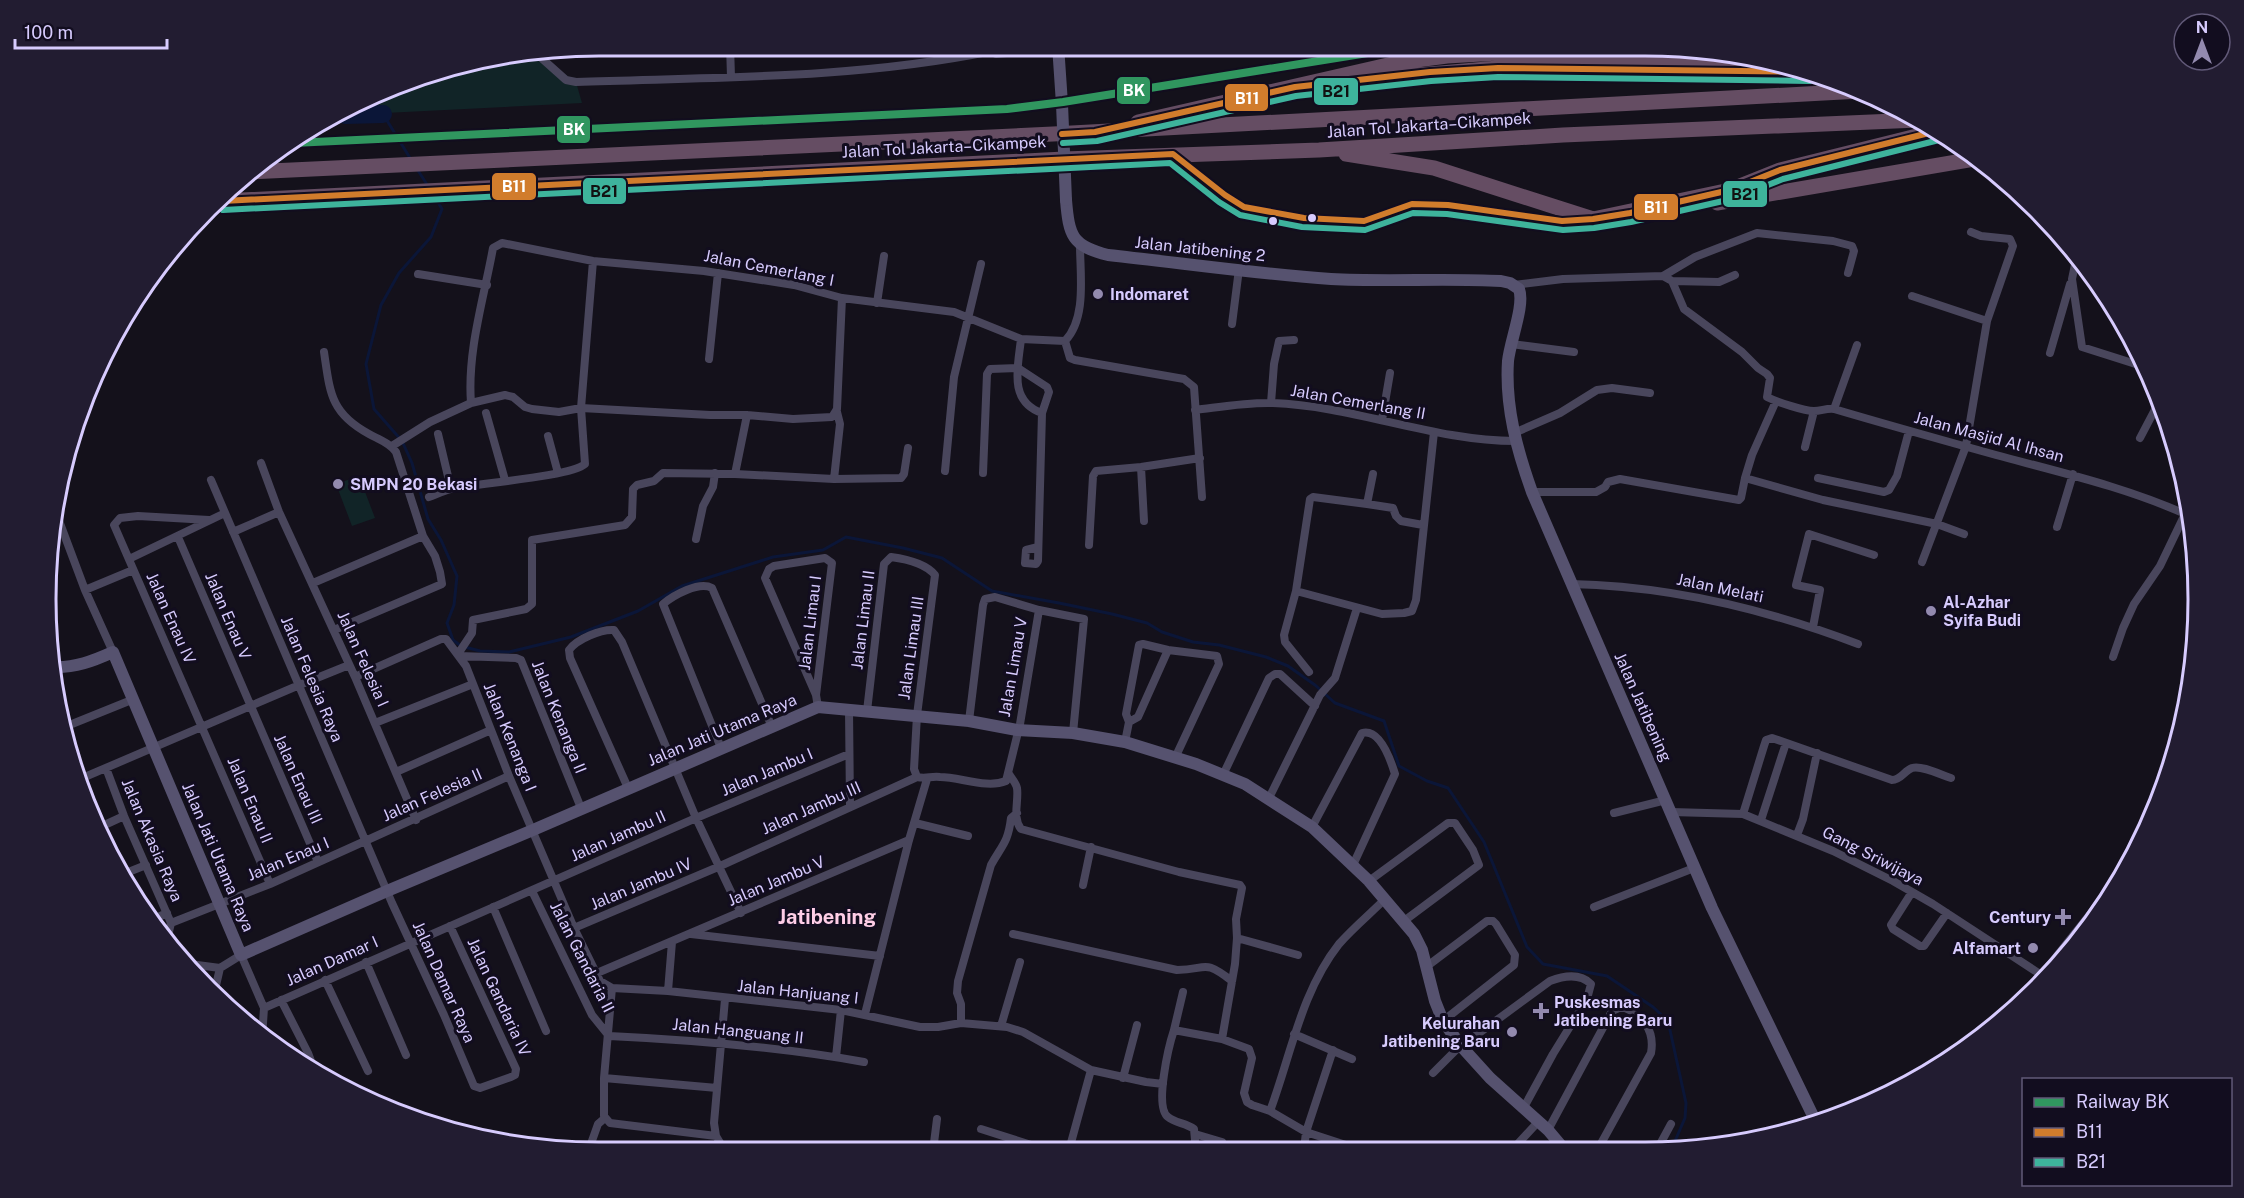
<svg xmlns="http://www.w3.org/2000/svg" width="2244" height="1198" viewBox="0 0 2244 1198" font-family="'Public Sans',sans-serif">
  <rect width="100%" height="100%" fill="#14111b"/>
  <path fill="#112427" d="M538 55 576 82 582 103 345 115 421 75Z
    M359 476 375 518 352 526 336 484Z"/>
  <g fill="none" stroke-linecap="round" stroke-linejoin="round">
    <path stroke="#0b1638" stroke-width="3" d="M383 114 410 158
      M417 169 428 186
      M433 194 442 209 431 237 399 273 381 305 366 364 374 409 402 441 412 463 428 519 441 540 457 576 454 605 447 623 453 640 461 646 480 651 509 652 571 637 638 611 682 586 773 557 823 550 846 537 903 548 942 558 992 591 1059 603 1112 614 1147 623 1162 632 1193 642 1219 645 1266 657 1288 666 1315 685 1335 703 1384 721 1399 766 1427 781 1448 788 1484 842 1527 947 1543 964 1607 976 1653 1007 1668 1021 1686 1103 1685 1118 1672 1148"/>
    <path stroke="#0b1638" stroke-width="18" d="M345 115 383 114"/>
    <path stroke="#49465c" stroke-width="8" d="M730 45 731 77
      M538 55 566 80 576 82C714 77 856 79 992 51L996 54 1018 52 1038 45
      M2077 255 2072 279 2082 347 2145 367
      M418 274 487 285
      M1663 276 1672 281 1684 309 1742 352 1758 368 1767 374 1770 378 1767 397C1777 402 1804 411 1814 411 1821 411 1827 408 1834 409 1888 425 1942 440 1996 455 2063 473 2129 488 2192 517
      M1672 281 1719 282 1735 275
      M1514 285 1563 279 1663 276 1695 257 1757 233 1833 241 1852 246 1854 251 1848 273
      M1912 296 1987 321
      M877 303 884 256
      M1232 324 1239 269
      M1021 339C1018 367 1008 401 1042 413L1038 561 1036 564 1025 563 1026 550 1038 547
      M1065 341 1070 358 1075 360 1184 379 1194 387 1202 497
      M1065 341C1087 318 1080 275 1080 245
      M1511 344 1574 352
      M324 352C330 392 330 413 369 434 378 439 390 443 396 452L423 536 435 556 440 572 442 584 334 630
      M2050 353 2070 284
      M709 359 718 273
      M1776 401 1752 455 1745 478 1823 500 1937 524 1964 534
      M471 403 505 395 513 397 525 407 532 409 559 412 581 408 710 415H747L793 419 832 417 837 409 842 298
      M1271 403 1274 364 1279 341 1294 340
      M1834 409 1857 345
      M1195 410C1220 407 1247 402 1273 403 1355 406 1433 441 1516 441
      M486 413 505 480
      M1382 420 1390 373
      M1514 433 1560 413 1597 390 1612 388 1650 393
      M438 434 451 489
      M548 436 558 473
      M2140 438 2160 400
      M392 446 430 422 471 403C467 351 484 298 493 248L502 243 593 261 704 271 794 285 842 298 954 312 1021 339 1065 341
      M1805 447 1814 411
      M261 463 279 512 355 677 416 820
      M1141 467 1144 521
      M945 471 954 377 981 264
      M983 473 987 374 990 369 1018 368 1047 387 1049 392 1042 413
      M735 474 834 479 901 478 904 474 908 448
      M1373 474 1367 504 1393 508 1396 516 1401 521 1423 525
      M1818 478 1884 492 1889 490 1897 476 1909 431
      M834 479 840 424 837 412
      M211 480 392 903 444 1015 474 1086 480 1088 511 1077 515 1075 516 1069 450 926
      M1532 492H1596L1605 487 1608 482 1620 479 1739 500 1741 498 1745 478
      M429 497C437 494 444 491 451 489 477 483 570 477 585 464L581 408 593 261
      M1367 504 1313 497 1310 499 1296 591 1382 614 1404 613 1412 611 1416 600 1434 432
      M58 518 85 590 113 652
      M209 520 138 516 120 518 114 525 270 884
      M2057 527 2073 474
      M233 532 279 512
      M178 537 318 862
      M696 539 703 506 713 487 715 473
      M1089 545 1093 476 1096 471 1141 467 1200 458
      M129 559 225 513
      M1922 562 1966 446 1987 321 2013 246 2010 239 1981 236 1971 232
      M313 583 423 536
      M1571 584C1670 586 1766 609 1858 644
      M85 590 133 570
      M1296 591 1284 635 1285 642 1309 672
      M1813 627 1820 590 1796 585 1809 534 1874 555
      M458 654 472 633 473 620 526 609 532 604V540L625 525 632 517 633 489 637 485 654 481 663 473 735 474 747 415
      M459 656 516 658 521 660 581 808
      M2113 657 2123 628 2134 604 2160 566 2185 514
      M355 677 441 639H446L466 666 509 776 574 928 600 981 612 988 668 991 841 1010 920 1027H938L961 1023 1007 1027 1023 1032 1091 1070 1146 1082 1163 1084
      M816 695 832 563 825 558 774 566 769 569 765 578 816 695 818 707
      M849 710 850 806
      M867 711 884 564 891 557C906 559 926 564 935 575L917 715 914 769 917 777
      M969 721 983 605 985 599 995 597 1039 610 1084 619 1073 733
      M1129 722 1126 714 1139 645 1143 644 1168 650 1217 656 1219 664 1175 758
      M375 723 473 684
      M67 726 134 699
      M1125 742 1129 722 1138 717 1168 650
      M721 748 663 604C674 595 699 581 712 588L772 727
      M106 768 124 816 171 923
      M396 772 491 730
      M1009 774C1012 779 1016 783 1017 788 1019 801 1012 818 1021 829L1179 872 1240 885 1242 888 1236 919 1237 938 1235 964 1222 1039
      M1223 775 1269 678 1275 674H1280L1315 706
      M917 777C926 779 931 776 940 777 960 777 987 789 1006 781L1020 724 1039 610
      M80 779 297 686 349 665
      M628 788 570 658 569 650C577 639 601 629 614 630L622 642 696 818 741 913
      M1269 798 1320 695 1335 678 1357 608
      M1671 812 1743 814 1833 851 1893 881 1933 904 2043 976
      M1614 813 1666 800
      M1743 814 1764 746 1766 740 1772 738 1892 780C1901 780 1904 771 1912 768 1922 765 1941 775 1951 778
      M1761 820 1786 743
      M915 823 968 836
      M1312 827 1362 733C1380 728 1391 761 1395 774L1353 865
      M98 828 124 816
      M1797 835 1803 819 1817 753
      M126 873 146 865
      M1369 881 1448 823H1455L1473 850 1479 865 1404 921
      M1083 885 1091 847
      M532 891 592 1015 609 1036C694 1040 780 1047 864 1062
      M1912 892 1891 925 1893 929 1920 946H1924L1947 913
      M493 907 546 1031
      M1594 907 1694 868
      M154 919 167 913
      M171 923 270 884 509 776
      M574 928 718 867 917 777
      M691 934 880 956
      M1013 934 1177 970C1208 970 1202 958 1232 981
      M1237 938 1298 955
      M167 940 171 923
      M366 962 406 1055
      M182 963 220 968 241 955 264 1008 262 1038
      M1426 967 1487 921H1493L1496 924 1515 955 1514 965 1443 1021
      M597 973 909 840
      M325 980 368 1071
      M612 988 604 1078V1116L610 1123 716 1136
      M668 991 672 942
      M214 994 220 968
      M281 1000 308 1053 305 1065
      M264 1008 696 818 849 754
      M865 1014 909 840 927 779
      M961 1023V1004L957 993 958 981 991 865C1002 845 1008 843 1011 818L1017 813
      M1001 1026 1020 962
      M1174 1030 1183 992
      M1294 1034 1352 1059
      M308 1053 315 1072
      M836 1057 841 1010
      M1433 1073 1456 1050 1550 981C1563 976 1580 973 1591 984L1587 999 1553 1054 1523 1109
      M604 1078 717 1088
      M1123 1078 1137 1025
      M1270 1111C1291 1055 1301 992 1339 944 1353 928 1370 914 1385 899
      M981 1129 1047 1150
      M1548 1130 1612 1011 1621 1007C1643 1013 1655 1031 1651 1053L1598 1149
      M1195 1134 1222 1142
      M1658 1148 1671 1124
      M1513 1149 1538 1122
      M1069 1150 1091 1070
      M1193 1150 1195 1140 1194 1129C1186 1123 1175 1123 1168 1117 1154 1107 1169 1045 1174 1030L1222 1039 1249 1049 1252 1058 1244 1093 1247 1102 1252 1105 1270 1111 1306 1132 1358 1149
      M1304 1150 1306 1132 1333 1050
      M725 1151 716 1136 714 1123 725 999
      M933 1151 937 1119
      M588 1152 598 1124 605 1118"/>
    <path stroke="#56526f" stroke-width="12" d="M1058 45 1062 104
      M1247 46H1287
      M1685 63 1693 48
      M1066 200C1069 236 1072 246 1108 255 1182 263 1257 274 1331 279 1388 282 1444 278 1501 281L1510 283 1519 289C1525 305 1510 341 1508 361 1505 407 1517 450 1532 492L1712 908 1816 1122
      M53 667C75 668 93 661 113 652L241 955 387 891 533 830 818 707 969 721 1017 730 1073 733 1125 742 1196 764 1245 784 1312 827 1369 881 1414 934 1422 950 1435 1001 1443 1021 1461 1046 1490 1078 1548 1130 1564 1149
      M2026 998 2108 895"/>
    <path stroke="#654d63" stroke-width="15" d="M1699 72H1810
      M1361 80 1498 68H1602L1672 71
      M1138 122 1401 62 1447 56 1498 53 1587 54 1685 63 1757 59
      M1346 154 1434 168 1593 219 1730 190 1780 170 1937 131
      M250 172 1053 134 1861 91
      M223 201 1064 159 1319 150 1563 135 1918 120
      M1717 203 1980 158"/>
    <path stroke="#56526f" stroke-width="12" d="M1062 104 1066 200"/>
    <g stroke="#120d1f" stroke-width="10">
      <path id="bus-1" d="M1062 134 1095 132 1295 87 1430 72 1498 68 1810 72
        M223 201 1173 154 1225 195 1244 207 1304 218 1364 221 1412 204 1448 205 1562 221 1593 219 1630 213 1730 190 1780 170 1937 131"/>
    </g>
    <g stroke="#120d1f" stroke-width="10">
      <path id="bus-2" d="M1063 143 1097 141 1296 96 1431 81 1498 77 1810 81
        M223 210 1170 163 1219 202 1240 215 1302 227 1365 230 1413 213 1447 214 1563 230 1594 228 1631 222 1732 199 1783 179 1939 140"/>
    </g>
    <use href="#bus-1" stroke="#d17c2c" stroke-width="6"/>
    <use href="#bus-2" stroke="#3eb39c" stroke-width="6"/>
    <g stroke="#120d1f" stroke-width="12">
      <path id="rail-1" d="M293 143 1007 109 1063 102 1411 46"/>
    </g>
    <use href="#rail-1" stroke="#30965f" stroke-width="8"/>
  </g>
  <g fill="#d7cbfe" stroke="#120d1f" stroke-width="2">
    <circle cx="1312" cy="218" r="5"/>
    <circle cx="1273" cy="221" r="5"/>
  </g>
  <g fill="#938aaf" stroke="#120d1f" stroke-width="2">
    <circle cx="1098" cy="294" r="6"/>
    <circle cx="338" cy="484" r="6"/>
    <circle cx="1931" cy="611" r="6"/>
    <path d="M2060 908h6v6h6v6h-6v6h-6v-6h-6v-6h6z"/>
    <circle cx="2033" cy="948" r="6"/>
    <path d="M1538 1002h6v6h6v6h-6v6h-6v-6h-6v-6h6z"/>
    <circle cx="1512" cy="1032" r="6"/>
  </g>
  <g text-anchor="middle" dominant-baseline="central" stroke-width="6" stroke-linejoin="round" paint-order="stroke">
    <g font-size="16" fill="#d7cbfe" stroke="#120d1f">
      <text transform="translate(1429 125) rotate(-4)">Jalan Tol Jakarta–Cikampek</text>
      <text transform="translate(944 147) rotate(-3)">Jalan Tol Jakarta–Cikampek</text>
      <text transform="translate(1200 249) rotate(6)">Jalan Jatibening 2</text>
      <text transform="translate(769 268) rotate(11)">Jalan Cemerlang I</text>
      <text transform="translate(1358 402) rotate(10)">Jalan Cemerlang II</text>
      <text transform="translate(1989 437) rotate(15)">Jalan Masjid Al Ihsan</text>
      <text transform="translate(1720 588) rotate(12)">Jalan Melati</text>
      <text transform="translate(228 616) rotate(67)">Jalan Enau V</text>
      <text transform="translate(171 618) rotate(66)">Jalan Enau IV</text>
      <text transform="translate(863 620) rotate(-83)">Jalan Limau II</text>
      <text transform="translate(810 623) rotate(-83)">Jalan Limau I</text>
      <text transform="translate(911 648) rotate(-82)">Jalan Limau III</text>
      <text transform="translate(363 659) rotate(66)">Jalan Felesia I</text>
      <text transform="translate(1013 667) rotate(-80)">Jalan Limau V</text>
      <text transform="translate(312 679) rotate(67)">Jalan Felesia Raya</text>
      <text transform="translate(1643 707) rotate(66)">Jalan Jatibening</text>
      <text transform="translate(559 717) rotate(68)">Jalan Kenanga II</text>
      <text transform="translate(722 730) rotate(-23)">Jalan Jati Utama Raya</text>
      <text transform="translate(510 737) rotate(68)">Jalan Kenanga I</text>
      <text transform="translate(767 772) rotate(-23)">Jalan Jambu I</text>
      <text transform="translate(298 779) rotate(66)">Jalan Enau III</text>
      <text transform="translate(432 795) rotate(-24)">Jalan Felesia II</text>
      <text transform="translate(250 800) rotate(67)">Jalan Enau II</text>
      <text transform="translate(811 808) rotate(-24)">Jalan Jambu III</text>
      <text transform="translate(618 836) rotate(-24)">Jalan Jambu II</text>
      <text transform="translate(152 840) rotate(67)">Jalan Akasia Raya</text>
      <text transform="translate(1873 856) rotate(27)">Gang Sriwijaya</text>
      <text transform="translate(218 857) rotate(67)">Jalan Jati Utama Raya</text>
      <text transform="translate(288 859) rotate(-23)">Jalan Enau I</text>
      <text transform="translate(776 881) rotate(-23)">Jalan Jambu V</text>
      <text transform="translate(641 884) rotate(-23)">Jalan Jambu IV</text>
      <text transform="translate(582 957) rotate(63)">Jalan Gandaria II</text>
      <text transform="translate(332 961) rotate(-24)">Jalan Damar I</text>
      <text transform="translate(444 982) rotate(66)">Jalan Damar Raya</text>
      <text transform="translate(798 992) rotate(6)">Jalan Hanjuang I</text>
      <text transform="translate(499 997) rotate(65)">Jalan Gandaria IV</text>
      <text transform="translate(738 1031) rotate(6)">Jalan Hanguang II</text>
    </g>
    <g font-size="16" font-weight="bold" fill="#d7cbfe" stroke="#120d1f" text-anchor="start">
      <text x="1110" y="294">Indomaret</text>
      <text x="350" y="484">SMPN 20 Bekasi</text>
      <text x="1943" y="602">Al-Azhar<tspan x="1943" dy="18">Syifa Budi</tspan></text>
      <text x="2051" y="917" text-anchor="end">Century</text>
      <text x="2021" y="948" text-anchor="end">Alfamart</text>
      <text x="1554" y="1002">Puskesmas<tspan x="1554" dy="18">Jatibening Baru</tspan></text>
      <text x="1500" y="1023" text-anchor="end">Kelurahan<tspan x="1500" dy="18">Jatibening Baru</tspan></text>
    </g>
    <g font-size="20" font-weight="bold" fill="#fecde7" stroke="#120d1f">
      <text x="827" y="917">Jatibening</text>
    </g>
  </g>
  <path d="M0 0H2244V1198H0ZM599 56H1645A543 543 0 0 1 2188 599V599A543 543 0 0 1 1645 1142H599A543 543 0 0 1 56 599V599A543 543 0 0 1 599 56Z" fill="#221c31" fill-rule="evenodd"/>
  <path fill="none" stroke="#d7cbfe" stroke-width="3" d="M599 56H1645A543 543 0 0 1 2188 599V599A543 543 0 0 1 1645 1142H599A543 543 0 0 1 56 599V599A543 543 0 0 1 599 56Z"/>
  <g stroke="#120d1f" stroke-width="2">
    <rect x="1116" y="76" width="35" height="29" rx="6" fill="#30965f"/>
    <rect x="1313" y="77" width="46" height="29" rx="6" fill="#3eb39c"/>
    <rect x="1224" y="83" width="45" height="29" rx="6" fill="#d17c2c"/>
    <rect x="556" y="115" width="35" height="29" rx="6" fill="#30965f"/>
    <rect x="491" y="172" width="46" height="29" rx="6" fill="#d17c2c"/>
    <rect x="582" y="177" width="45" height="28" rx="6" fill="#3eb39c"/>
    <rect x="1722" y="180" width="46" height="28" rx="6" fill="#3eb39c"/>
    <rect x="1633" y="193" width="46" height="28" rx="6" fill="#d17c2c"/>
  </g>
  <g font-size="16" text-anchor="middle" font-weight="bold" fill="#fff">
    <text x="1134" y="96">BK</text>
    <text x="1247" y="104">B11</text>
    <text x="574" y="135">BK</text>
    <text x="514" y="192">B11</text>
    <text x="1656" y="213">B11</text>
  </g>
  <g font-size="16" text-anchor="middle" font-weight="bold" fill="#111">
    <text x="1336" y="97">B21</text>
    <text x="604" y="197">B21</text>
    <text x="1745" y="200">B21</text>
  </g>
  <rect x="2022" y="1078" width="210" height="108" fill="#120d1f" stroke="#615978" stroke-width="1.5"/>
  <rect x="2034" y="1098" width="30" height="9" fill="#30965f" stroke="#615978" stroke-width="1.5"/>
  <text x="2076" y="1108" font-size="18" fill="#d7cbfe">Railway BK</text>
  <rect x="2034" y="1128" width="30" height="9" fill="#d17c2c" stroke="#615978" stroke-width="1.5"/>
  <text x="2076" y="1138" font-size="18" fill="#d7cbfe">B11</text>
  <rect x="2034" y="1158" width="30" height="9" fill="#3eb39c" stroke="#615978" stroke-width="1.5"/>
  <text x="2076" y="1168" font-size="18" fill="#d7cbfe">B21</text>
  <g transform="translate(2202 42)"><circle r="28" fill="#120d1f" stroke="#615978" stroke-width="1.5"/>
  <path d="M0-4.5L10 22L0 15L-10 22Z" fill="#938aaf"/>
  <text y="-9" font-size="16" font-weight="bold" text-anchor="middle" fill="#d7cbfe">N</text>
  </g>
  <path d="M15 39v9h152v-9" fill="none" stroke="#d7cbfe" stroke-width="3"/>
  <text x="24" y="39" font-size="18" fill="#d7cbfe" stroke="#120d1f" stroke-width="4.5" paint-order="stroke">100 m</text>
</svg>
